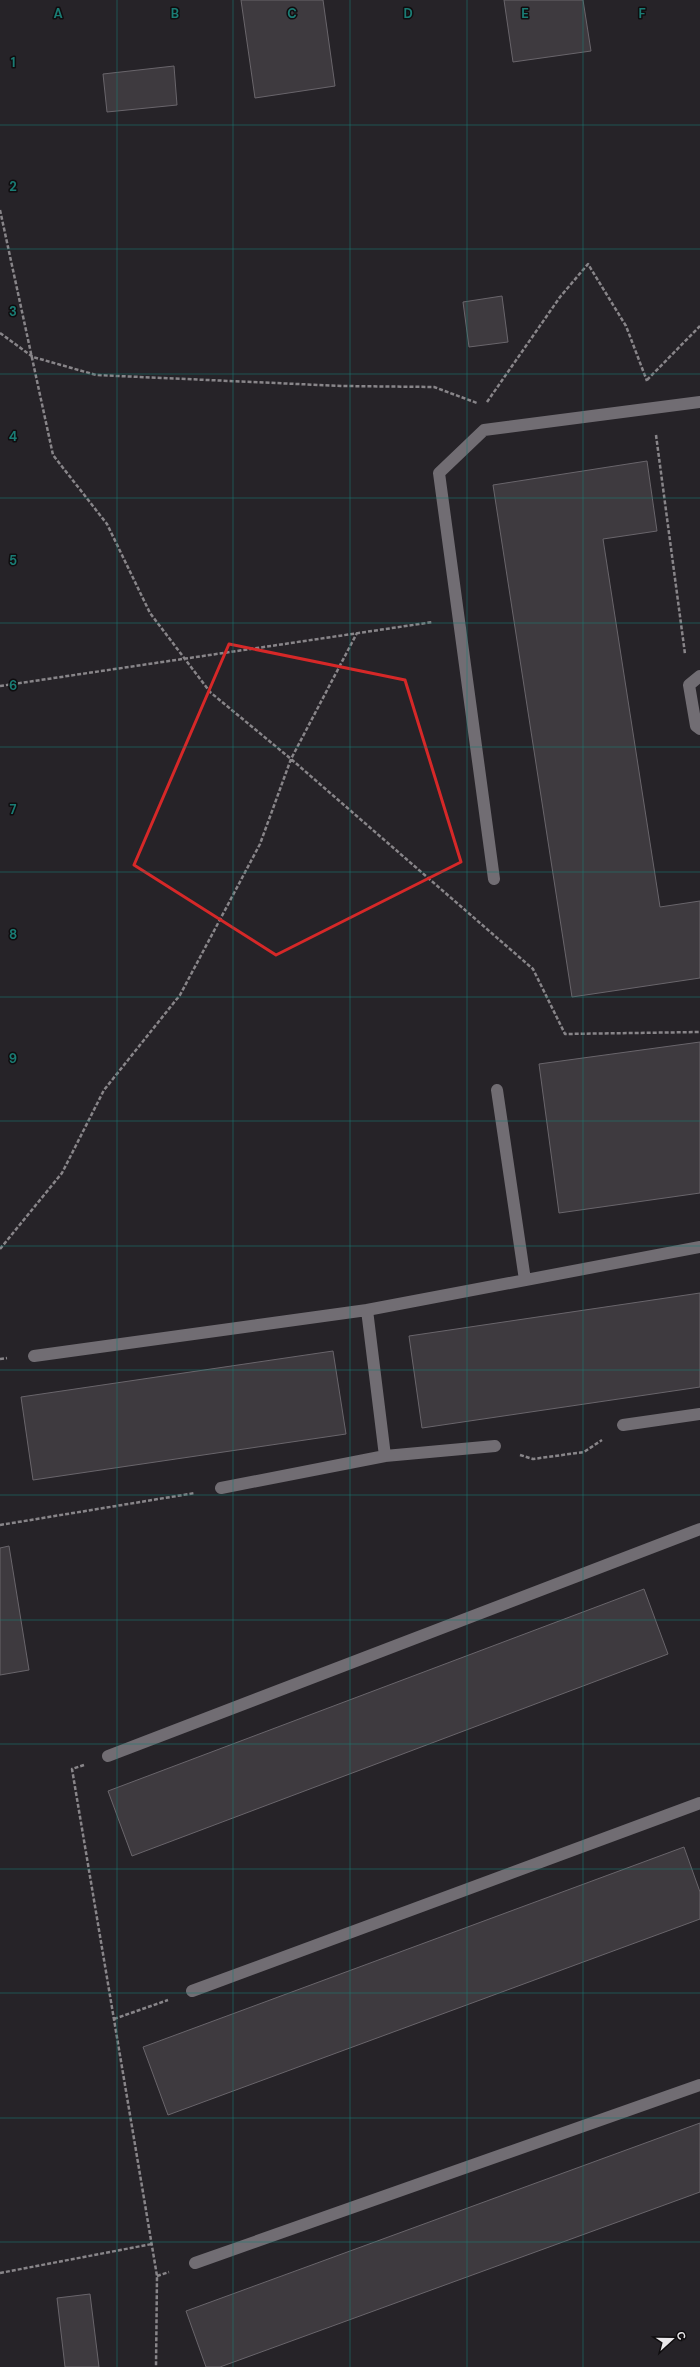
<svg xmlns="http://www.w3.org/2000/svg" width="700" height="2367" viewBox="0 0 700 2367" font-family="'DM Sans',sans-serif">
  <rect width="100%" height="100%" fill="#262328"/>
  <path fill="#3e3a3f" stroke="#69656b" d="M241 0H323L335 86 255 98Z
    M504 0H583L591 51 513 62Z
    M174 66 177 105 107 112 103 74Z
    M502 296 508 342 469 347 463 302Z
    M647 461 657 531 603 539 660 907 700 901V978L572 997 493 485Z
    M700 1042V1193L559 1213 539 1064Z
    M700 1293V1387L422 1428 409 1336Z
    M333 1351 346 1434 33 1480 21 1397Z
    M9 1546 29 1670 0 1675V1548Z
    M644 1589 668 1654 132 1856 108 1791Z
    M684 1847 700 1892V1919L168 2115 143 2047Z
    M700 2123V2192L220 2367H206L186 2311Z
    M90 2294 99 2367H65L57 2298Z"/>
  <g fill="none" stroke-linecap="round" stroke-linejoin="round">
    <path stroke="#888589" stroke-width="2.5" stroke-dasharray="4 2" stroke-linecap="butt" d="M0 210 53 455 107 524 150 613 210 692 291 759 533 969 565 1034 700 1032
      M0 333 33 357 96 375 342 386 434 387 477 403
      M647 380 700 326
      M487 402 560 297 588 264 626 326 647 381
      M656 435 685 654
      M0 686 433 622
      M0 1249 62 1173 104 1090 180 995 260 844 291 759 357 633
      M0 1359 7 1358
      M520 1455 533 1459 584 1452 602 1440
      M0 1525 195 1493
      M84 1765 72 1769 157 2276 156 2367
      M114 2019 168 2000
      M0 2273 152 2244
      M157 2276 169 2272"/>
    <path stroke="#716d73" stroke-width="12" d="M700 676 689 685 696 726 700 729
      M494 879 439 473 484 430 700 402
      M497 1090 525 1280
      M34 1356 367 1310
      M623 1425 700 1414
      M495 1446 385 1456 367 1310 700 1247
      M221 1488 385 1456
      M108 1756 700 1529
      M192 1991 700 1803
      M195 2263 700 2085"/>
  </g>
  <path fill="none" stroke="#d62828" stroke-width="3" stroke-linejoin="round" d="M229 644 405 680 461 862 276 955 134 865Z"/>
  <path fill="none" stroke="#1a7c74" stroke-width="1" stroke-opacity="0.55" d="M117 0V2367M233 0V2367M350 0V2367M467 0V2367M583 0V2367M0 125H700M0 249H700M0 374H700M0 498H700M0 623H700M0 747H700M0 872H700M0 997H700M0 1121H700M0 1246H700M0 1370H700M0 1495H700M0 1620H700M0 1744H700M0 1869H700M0 1993H700M0 2118H700M0 2242H700"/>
  <g font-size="13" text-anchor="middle" font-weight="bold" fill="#1a7c74" stroke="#0f0d0f" stroke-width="3" stroke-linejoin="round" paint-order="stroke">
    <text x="58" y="18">A</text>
    <text x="175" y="18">B</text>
    <text x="292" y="18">C</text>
    <text x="408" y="18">D</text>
    <text x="525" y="18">E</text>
    <text x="642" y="18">F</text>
    <text x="13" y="67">1</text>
    <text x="13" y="191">2</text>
    <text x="13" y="316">3</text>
    <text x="13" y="441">4</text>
    <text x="13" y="565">5</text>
    <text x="13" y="690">6</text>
    <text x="13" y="814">7</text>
    <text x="13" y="939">8</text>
    <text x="13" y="1063">9</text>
  </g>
  <g transform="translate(672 2339) rotate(69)" stroke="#0f0d0f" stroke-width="3" paint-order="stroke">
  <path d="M0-3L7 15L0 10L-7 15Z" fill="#eae8eb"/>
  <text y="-6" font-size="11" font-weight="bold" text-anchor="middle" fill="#eae8eb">С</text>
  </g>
</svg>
